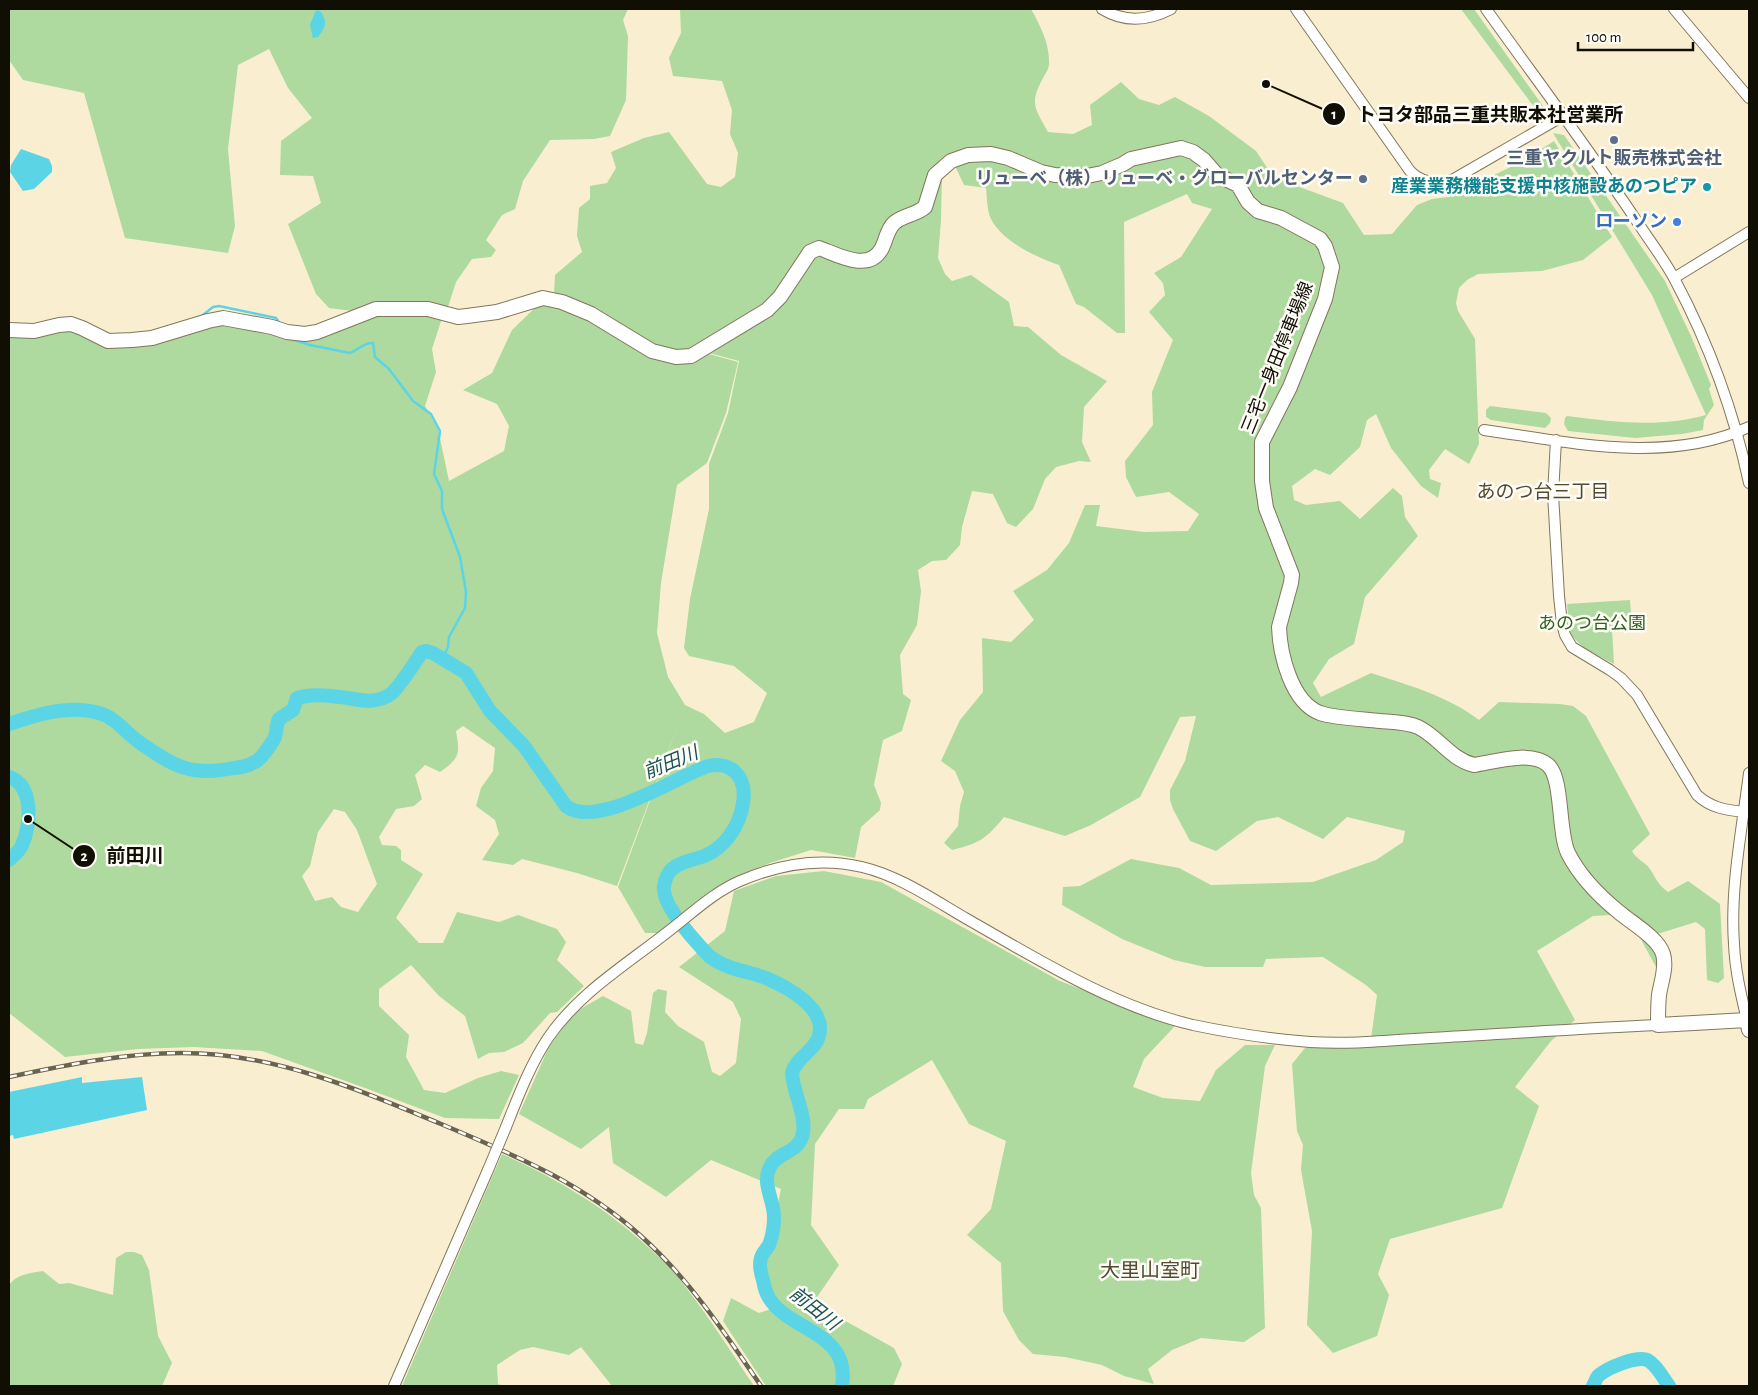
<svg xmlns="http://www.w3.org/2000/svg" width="1758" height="1395" viewBox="0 0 1758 1395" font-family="'Alegreya Sans','Noto Sans JP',sans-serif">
  <rect width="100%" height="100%" fill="#f9efd0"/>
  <path fill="#aed99f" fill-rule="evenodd" d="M9 9H628L623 20 628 36 626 100 610 136 594 139 550 140 523 181 515 209 502 215 486 240 496 250 491 257 472 259 456 282 447 310 352 311 329 308 316 294 288 224 321 203 313 176 280 175 281 141 312 118 288 88 269 49 238 65 228 149 235 226 228 253 125 238 84 93 23 80 9 60Z
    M680 9H1031C1040 25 1050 44 1049 64 1049 69 1045 74 1043 78 1029 104 1035 108 1048 132L1073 134 1092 125 1090 105 1121 82 1139 99 1159 105 1175 97 1209 116 1256 151 1272 175 1294 185 1343 203 1364 235 1392 234 1417 205 1432 199 1448 197 1517 164 1554 141 1612 237 1583 260 1542 271 1478 274 1467 280 1459 288 1456 303 1458 311 1475 339 1479 444 1469 464 1445 449 1429 470 1430 479 1441 483 1438 498 1421 486 1391 448 1376 414 1367 420 1360 447 1330 475 1315 469 1292 486 1294 500 1306 505 1340 501 1360 519 1393 488 1402 496 1405 517 1418 536 1365 597 1354 644 1329 659 1313 683 1321 697 1371 673C1408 685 1448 696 1479 720L1499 702 1560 704 1573 706 1586 716 1650 834 1632 851C1636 859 1645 862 1650 869 1656 878 1658 885 1668 892L1688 881 1720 904 1724 978 1718 983 1707 980 1705 929 1696 922 1654 935 1652 945 1660 965 1656 967 1627 914 1593 916 1537 951 1575 1020 1551 1041 1515 1087 1539 1106 1502 1208 1390 1239 1378 1274 1389 1295 1377 1336 1333 1353 1307 1325 1312 1231 1301 1170 1303 1145 1297 1131 1292 1064 1305 1048 1370 1046 1377 995 1366 985 1323 957 1266 959 1263 967H1205L1174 960 1122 939 1062 905 1063 887 1080 886 1131 859 1179 868 1211 885 1313 882 1376 860 1403 842 1405 831 1347 817 1323 839 1278 817 1257 821 1216 851 1190 841 1173 809 1170 800V790L1185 761 1196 716 1180 717 1140 797 1091 825 1065 836 1004 817C986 839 980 843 952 850L944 843 958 826 960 806 964 792 955 771 941 761 960 720 983 692 982 638 1011 642 1034 620 1013 591 1047 570 1069 543 1085 505H1100L1096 526 1144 532 1188 531 1199 514 1169 492 1136 497 1126 477 1125 461 1153 425 1152 392 1173 340 1149 312 1165 295 1163 283 1154 273 1181 257 1212 209 1192 203 1187 194 1124 222 1125 333H1117L1084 307 1076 304 1059 265C1036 257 1003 242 991 219 987 211 987 197 986 188L964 185 955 166 942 175 941 220 938 258 945 274 952 281 971 275 1009 302 1014 326 1028 327 1061 355 1107 381 1084 407 1082 442 1091 462 1079 461 1056 467 1045 479 1033 509 1016 527 1007 523 993 494 972 491 962 527 960 545 946 560 932 561 918 570 921 591 917 625 900 655 903 694 911 700 902 731 883 740 874 785 881 803 880 810 861 827 855 858 811 850 770 863 735 878 698 901 659 933H645L618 887 679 722 617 886 577 873 522 859 513 865 482 860 499 834 495 820 476 806 481 788 493 771 495 748 463 726 456 731C460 754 460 758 440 772L425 765 415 775 422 799 414 806 396 809 379 837 382 845 396 846 401 850V860L423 874 396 918 419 943H443L457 912 499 922 518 915 557 929 566 942 557 960 584 986 557 1012 550 1013 523 1043 504 1052 489 1053 478 1059 465 1016 439 996 411 965 379 989V1006L409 1035 406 1057 424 1090 445 1093 478 1078 501 1071 519 1075 499 1119 445 1118 365 1088 262 1051 194 1047 138 1049 65 1057 9 1013V335L61 329 78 330 109 344 218 325H241L296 340 319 337 382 312 417 311 442 318 432 349 436 372 425 406 438 429 449 481 504 451 509 426 497 404 463 390 492 373 512 330 540 303 576 312 681 362 709 354 738 362 726 413 707 463 677 485 661 583 657 633 668 677 685 705 704 714 725 733 754 722 767 693 734 666 689 656 684 648 690 599 709 509V464L728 413 739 361 709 353 682 354 661 351 554 295 555 275 582 252 577 236 579 208 590 199V186L607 183 616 168 611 152 644 138 669 132 707 184 721 187 735 177 738 153 730 134 732 110 722 81 673 76 669 58 681 33ZM334 809 345 812 357 830 377 884 358 912 341 907 332 897 315 901 302 876 310 866 318 832Z
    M1461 9H1474L1545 109 1543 119Z
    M1553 133 1564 135 1665 281 1691 336 1711 385 1709 389 1714 405 1704 420 1703 430 1682 434 1635 438 1568 431 1564 424 1565 418 1567 416C1614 422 1660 428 1706 415L1652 295Z
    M1490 406 1546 413 1551 418 1550 423 1545 428 1491 420 1486 417V410Z
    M1630 600 1632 627 1612 629 1614 664 1584 648 1574 638 1570 632 1569 624 1567 604Z
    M824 871 881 882 1060 981 1175 1026 1144 1059 1133 1087 1163 1098 1200 1101 1216 1070 1245 1045H1275L1265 1066 1251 1173 1254 1195 1261 1208 1265 1328 1244 1342 1201 1338 1172 1350 1148 1369 1154 1384 1124 1376 1102 1365 1065 1357 1033 1354 1019 1340 1003 1311 1001 1263 967 1235 991 1209 1006 1141 969 1124 932 1060 868 1099 864 1109H839L815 1144 811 1225 839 1265 813 1303 894 1348 902 1364 893 1386H766L723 1321 731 1298 759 1313 771 1309 766 1261 781 1189 711 1160 666 1197 613 1163 609 1127 581 1149 519 1114 548 1049 573 1013 603 996 631 1011 635 1043 643 1045 647 1033 653 993 658 989 667 991 665 1012 678 1026 704 1042 712 1072 720 1076 736 1063 741 1019 733 1002 679 967 725 931 734 891 776 876Z
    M502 1154C556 1178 605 1207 649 1248 657 1255 666 1263 673 1271 703 1308 728 1347 754 1386H612L581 1347 569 1355 533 1347 520 1350 497 1365 498 1384 504 1386H402Z
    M126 1252H134L142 1255 149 1270 158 1336 172 1363 162 1386H9V1285C17 1274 30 1273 43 1271L59 1284 69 1283 113 1295 116 1258Z"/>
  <path fill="#5bd5e5" d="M317 10 321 12C328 22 325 28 318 37L313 38 310 25 315 12Z
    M21 149 49 159 52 166V172L34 189 23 191 10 172 11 165Z
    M82 1077V1083L142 1077 147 1110 14 1139 13 1135 9 1136V1092Z"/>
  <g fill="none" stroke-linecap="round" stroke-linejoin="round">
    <path stroke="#5bd5e5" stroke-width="2.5" d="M199 318 213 307 219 306 276 318 280 324
      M291 339 310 345 350 353C358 350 364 342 373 343L375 357 389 369 413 401 431 414 440 431 434 474 442 491V509L460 557 466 592 465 608 449 637 448 647 443 658"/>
    <path stroke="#5bd5e5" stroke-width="14" d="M9 724C37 715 69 704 99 713 115 717 126 733 139 742 173 766 191 777 234 768 243 767 256 764 262 756 266 751 272 743 275 737 277 731 276 725 279 719L293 710 297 698C310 694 327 695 340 697 359 699 375 706 392 693 401 684 414 664 422 652L426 651 433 653 466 673 490 711 524 746 566 806C596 830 676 777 708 766 717 764 726 764 734 771 743 779 745 791 743 803 740 825 725 848 704 856 694 860 681 861 672 869 667 874 665 880 664 886 661 905 696 942 709 956 725 969 747 971 766 978 787 987 827 1008 819 1036 815 1051 796 1057 792 1073 793 1093 806 1113 803 1133 800 1153 778 1151 770 1167 761 1184 775 1201 774 1219 774 1226 772 1238 769 1245 767 1249 762 1253 761 1258 759 1264 761 1274 763 1280 764 1286 766 1293 769 1298 790 1332 851 1331 842 1386
      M9 777C34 785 31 826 22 845 20 851 14 855 9 860
      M1593 1386C1595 1383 1596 1378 1598 1376 1607 1368 1639 1354 1649 1361 1658 1367 1663 1378 1669 1386"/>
    <g stroke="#81775c" stroke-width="12">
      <path id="minor" d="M1102 9C1125 23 1148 21 1171 9
        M1296 9 1410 171C1422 183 1436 185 1452 180L1563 116
        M1486 9C1536 79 1588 148 1636 220 1649 240 1664 259 1675 280 1709 344 1734 412 1749 483
        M1674 9 1749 98
        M1674 278 1749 232
        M1484 430C1570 442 1666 465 1749 427
        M1556 440 1553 494 1559 596 1562 624 1565 635 1572 647 1610 670 1621 678 1637 695 1697 795C1711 808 1726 810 1744 812
        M1749 773C1742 829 1730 888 1734 944 1735 970 1741 995 1747 1020H1749
        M506 1127C518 1097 530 1065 548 1038 578 994 624 966 665 934 689 916 712 893 740 881 779 864 820 857 862 867 900 876 934 900 967 919 1039 960 1112 1006 1193 1025 1231 1033 1271 1039 1310 1042 1356 1045 1402 1039 1448 1037 1518 1033 1588 1028 1658 1025
        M394 1386 488 1170"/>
    </g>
    <g stroke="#81775c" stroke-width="16">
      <path id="major" d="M9 330 34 331 59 325 71 324 82 328 108 341 132 340 152 338 208 321 223 318 272 327 287 332 305 334 317 332 376 309H428L458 317 467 316 497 312 543 298 562 302 591 314 652 351 676 357 691 356 767 310 780 297 810 252 819 248C838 255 869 273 882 248 886 240 887 230 894 223 903 215 916 215 925 207L935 175 951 161 968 155 991 154 1008 158 1041 172 1055 175 1087 176 1102 173 1123 164 1131 159 1181 148 1193 152 1204 160 1217 175 1238 185 1248 202 1258 211 1281 218 1320 239 1325 246 1332 267 1325 299 1290 387 1262 442V481L1266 508 1292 575 1291 583 1279 627C1280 654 1291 702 1320 713 1335 718 1363 719 1380 721 1392 722 1407 722 1418 727 1439 737 1450 759 1474 765 1494 762 1531 750 1548 765 1563 778 1558 832 1568 853 1580 877 1599 896 1620 913 1632 923 1658 938 1663 954 1667 967 1661 982 1659 995 1658 1005 1658 1015 1658 1025L1747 1020 1749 1030"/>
    </g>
    <use href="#minor" stroke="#fff" stroke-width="10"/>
    <use href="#major" stroke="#fff" stroke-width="14"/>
    <g stroke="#696351" stroke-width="4.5">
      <path id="rail" d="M9 1077C66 1065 123 1053 182 1053 274 1053 357 1089 441 1124 514 1155 581 1182 641 1236 690 1280 725 1333 761 1386"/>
    </g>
    <use href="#rail" stroke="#fefcf6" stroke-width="2.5" stroke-dasharray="8" stroke-linecap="butt"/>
    <g stroke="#81775c" stroke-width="12" stroke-linecap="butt">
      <path id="minor-bridge" d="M488 1170 506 1127"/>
    </g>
    <use href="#minor-bridge" stroke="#fff" stroke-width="10"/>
  </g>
  <g fill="#5c6f8a" stroke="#fefcf6" stroke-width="2">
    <circle cx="1614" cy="140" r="5"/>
    <circle cx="1363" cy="179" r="5"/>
  </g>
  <circle fill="#0f9aa8" stroke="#fefcf6" stroke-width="2" cx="1707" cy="187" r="5"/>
  <circle fill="#3f7fe0" stroke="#fefcf6" stroke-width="2" cx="1677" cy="222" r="5"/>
  <g text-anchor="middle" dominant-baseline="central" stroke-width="5" stroke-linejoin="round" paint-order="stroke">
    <g font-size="18" font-weight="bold" fill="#4e5e75" stroke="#fefcf6">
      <text x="1614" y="159">三重ヤクルト販売株式会社</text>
      <text x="1353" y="179" text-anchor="end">リューベ（株）リューベ・グローバルセンター</text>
    </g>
    <g font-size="18" font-weight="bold" fill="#0d838f" stroke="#fefcf6" text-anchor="end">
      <text x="1697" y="187">産業業務機能支援中核施設あのつピア</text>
    </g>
    <g font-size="18" font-weight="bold" fill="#366cbe" stroke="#fefcf6" text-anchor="end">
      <text x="1667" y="222">ローソン</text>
    </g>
    <g font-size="18" fill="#110e04" stroke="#fefcf6">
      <text transform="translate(1278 358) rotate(-68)">三宅一身田停車場線</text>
    </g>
    <g font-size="18" fill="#31611e" stroke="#fefcf6">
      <text x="1592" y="624">あのつ台公園</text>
    </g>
    <g font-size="19" fill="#534a30" stroke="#fefcf6">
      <text x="1543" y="492">あのつ台三丁目</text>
    </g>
    <g font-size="19" font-style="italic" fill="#1d5259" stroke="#fefcf6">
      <text transform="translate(671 763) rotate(-22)">前田川</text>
      <text transform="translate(814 1309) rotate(38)">前田川</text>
    </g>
    <g font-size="20" fill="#534a30" stroke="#fefcf6">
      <text x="1150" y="1271">大里山室町</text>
    </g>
  </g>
  <path fill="none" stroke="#110e04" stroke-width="2" d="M1266 84L1334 114M28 819L84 856"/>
  <g fill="#110e04" stroke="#fefcf6" stroke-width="2">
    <circle cx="1266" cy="84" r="5"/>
    <circle cx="28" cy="819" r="5"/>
    <circle cx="1334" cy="114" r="12"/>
    <circle cx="84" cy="856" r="12"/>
  </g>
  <g font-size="15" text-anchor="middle" font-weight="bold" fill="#fff">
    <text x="1334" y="119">1</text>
    <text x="84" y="861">2</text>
  </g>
  <g font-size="19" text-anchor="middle" font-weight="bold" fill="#110e04" stroke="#fefcf6" stroke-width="5" stroke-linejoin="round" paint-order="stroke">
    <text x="1490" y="121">トヨタ部品三重共販本社営業所</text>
    <text x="135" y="862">前田川</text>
  </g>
  <rect width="1758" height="1395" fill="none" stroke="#110e04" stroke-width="20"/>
  <path d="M1578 42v8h115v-8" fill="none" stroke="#110e04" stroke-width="2.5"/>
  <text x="1586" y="42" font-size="15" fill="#110e04" stroke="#fefcf6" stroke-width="4" paint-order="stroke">100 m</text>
</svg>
